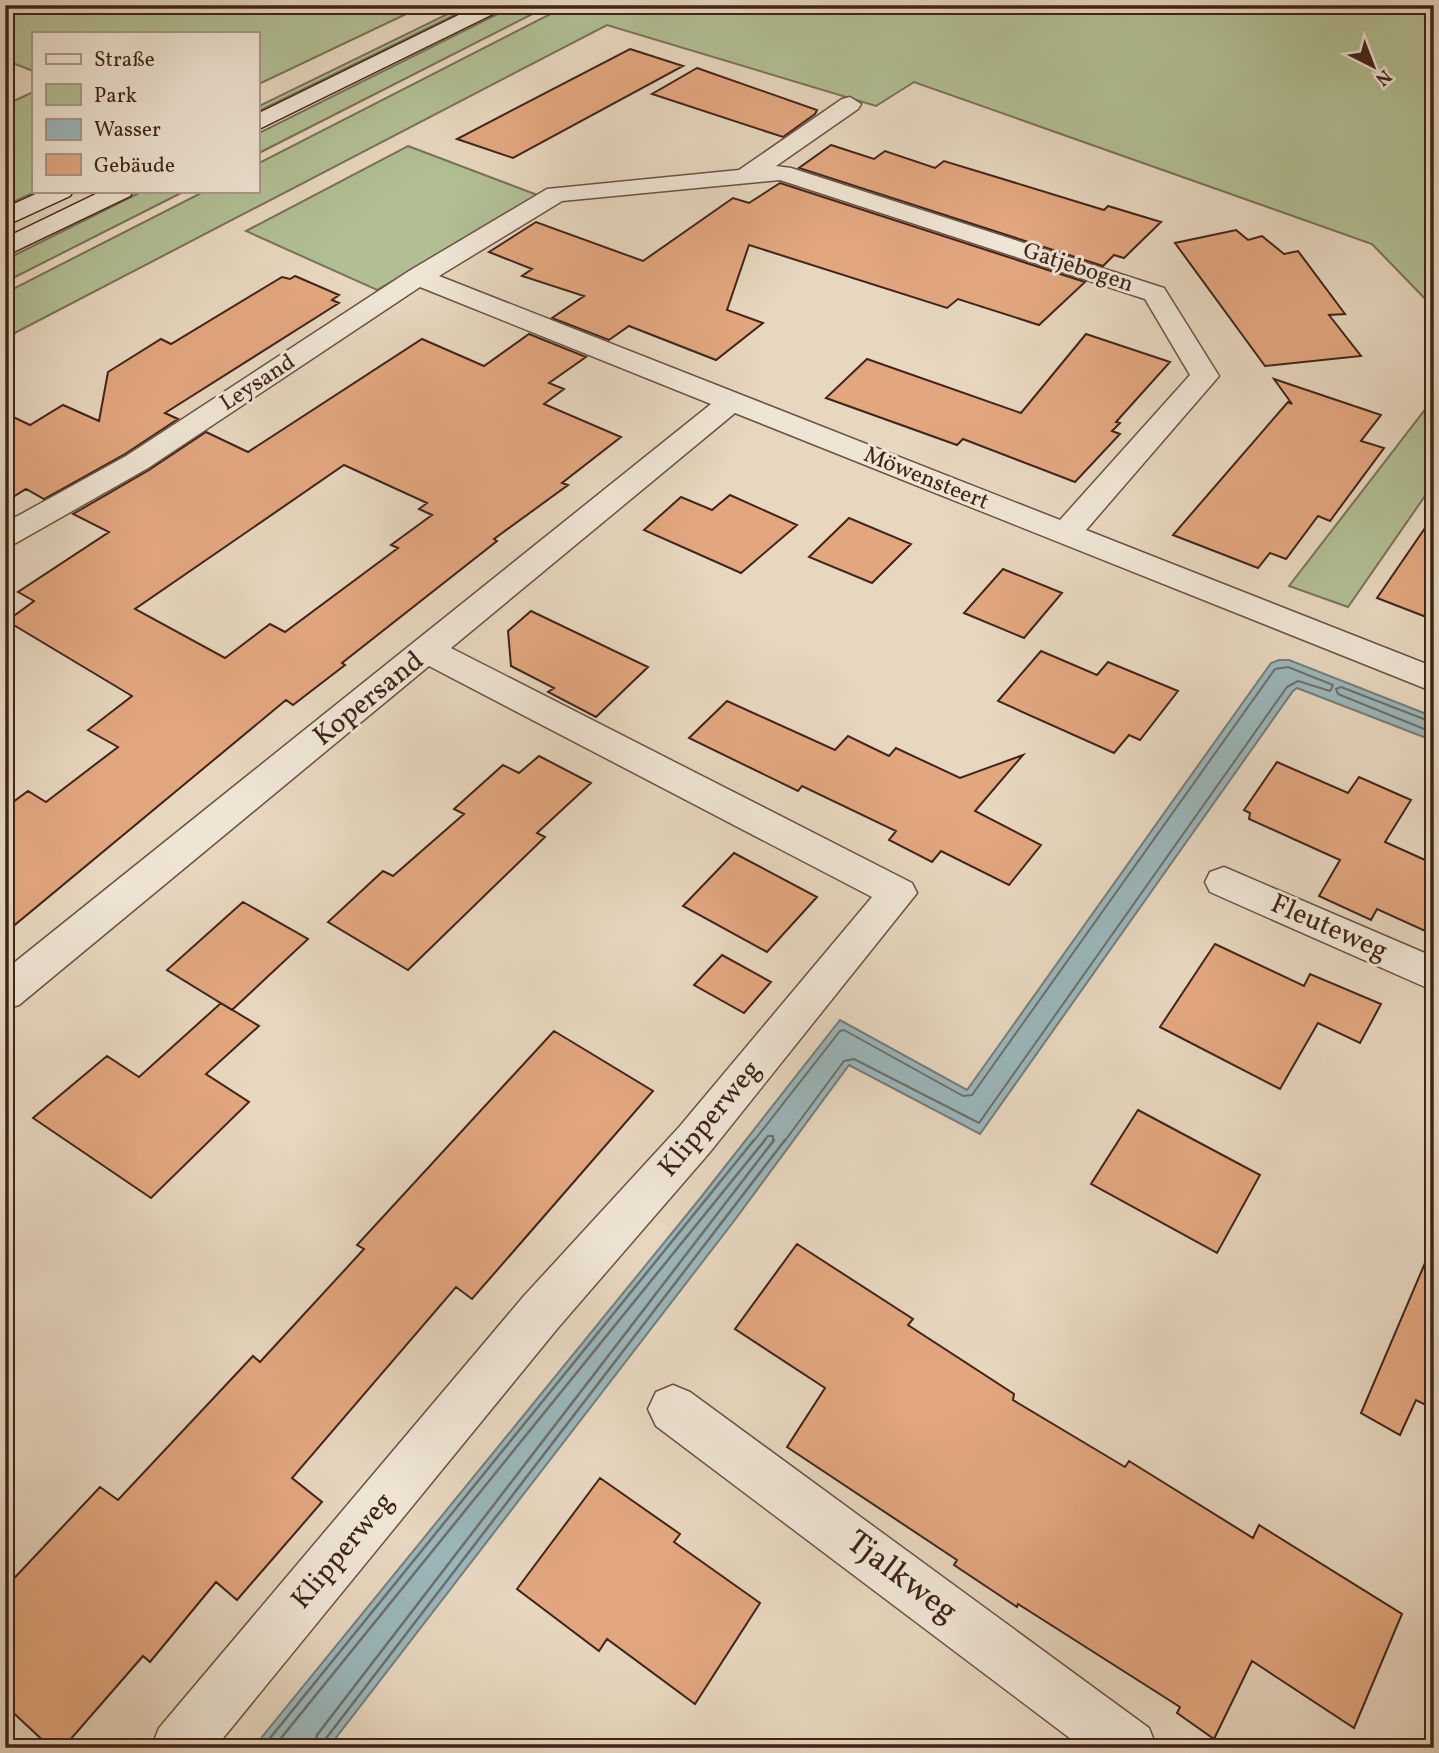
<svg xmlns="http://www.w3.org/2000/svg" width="1439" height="1753" viewBox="0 0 1439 1753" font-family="Vollkorn,serif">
  <rect width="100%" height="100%" fill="#e7d7bf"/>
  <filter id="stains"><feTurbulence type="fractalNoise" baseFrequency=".00286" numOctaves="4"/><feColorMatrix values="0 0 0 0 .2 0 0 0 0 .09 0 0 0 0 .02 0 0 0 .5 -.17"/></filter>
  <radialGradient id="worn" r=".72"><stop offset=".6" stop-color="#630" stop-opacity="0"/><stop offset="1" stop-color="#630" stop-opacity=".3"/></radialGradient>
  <path fill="#b2bf95" stroke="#797257" stroke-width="2" d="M5 5H425L257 85V33H33V71L5 60Z
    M466 5H475L257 112V107Z
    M516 5H550L257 154V134Z
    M568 5H1434V308L1372 244 914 82 876 106 607 25 5 338V293L205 191H257V164Z
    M33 92V191H37L5 206V105Z
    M408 146 540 196 377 290 246 231Z
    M143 191H185L5 282V260Z
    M1434 398V483L1348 607 1289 586Z"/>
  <path fill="#9ab7bb" stroke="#767c7a" stroke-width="2" d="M1279 660H1289L1434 717V741L1297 688 1293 691 980 1134 849 1065 734 1221 328 1748H253L698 1201 840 1020 967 1090 1271 663Z"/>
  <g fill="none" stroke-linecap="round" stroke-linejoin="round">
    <path stroke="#6d6e6a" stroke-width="2" d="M1434 723 1341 687 1336 689 1338 694 1434 733
      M753 1142 840 1031 844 1030 963 1096 972 1095 1275 669 1288 667 1333 685 1330 691 1298 681 1287 687 979 1123 854 1059 844 1061 784 1142
      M763 1142 768 1136H773V1142"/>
    <path stroke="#6d6e6a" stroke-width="2.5" d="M262 1748 754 1140
      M273 1748 765 1140
      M314 1748 317 1735 774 1140
      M323 1748 324 1741 785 1140"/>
  </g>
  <path fill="#e3a780" stroke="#402419" stroke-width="2" fill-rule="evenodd" d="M630 49 683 66 513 158 457 139Z
    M697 68 817 110 815 114 783 137 652 94Z
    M831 145 874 159 885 151 935 168 944 161 1104 210 1108 206 1161 222 1124 258 1114 255 1103 266 799 168Z
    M780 183 1085 282 1039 325 958 299 947 308 749 245 727 310 763 323 716 360 629 326 609 340 552 318 584 296 522 276 532 269 489 252 536 222 643 261 733 198 749 203Z
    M1236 230 1248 240 1262 236 1284 254 1298 251 1345 314 1329 315 1361 356 1265 366 1175 243Z
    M295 276 339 295 332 300 339 303 165 413 178 419 125 454 44 499 26 489 5 502V413L30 425 63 405 99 421 108 372 161 339 171 344 282 277 290 279Z
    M529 334 586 357 549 383 564 389 544 404 621 437 562 483 568 485 494 539 497 541 342 663 345 665 293 705 286 700 5 933V808L28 791 46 802 118 747 88 730 132 696 7 621 34 601 18 592 109 532 73 514 149 470 206 432 248 452 422 339 484 366ZM344 465 427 503 419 509 432 515 391 545 398 548 285 632 270 624 225 658 135 609Z
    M1086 334 1170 362 1116 422 1120 423 1112 431 1120 434 1075 482 963 439 957 445 826 398 867 359 1021 413Z
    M1274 379 1381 415 1361 441 1384 448 1330 521 1318 516 1286 559 1270 553 1258 568 1173 535 1288 402 1292 404Z
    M730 495 797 525 741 573 644 530 681 497 712 510Z
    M1434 515V620L1377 598Z
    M849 518 911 544 872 583 809 557Z
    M1003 569 1062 593 1024 638 964 613Z
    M531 611 648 667 596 717 548 692 554 688 511 666 508 631Z
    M1041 651 1097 675 1108 662 1178 691 1140 740 1129 735 1114 753 998 701Z
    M727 701 835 750 848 736 889 756 896 748 960 778 1023 755 975 811 1041 845 1009 885 941 851 932 862 889 840 896 831 802 786 798 791 689 738Z
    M539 756 591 783 537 833 545 837 408 970 328 922 383 871 393 876 464 814 454 809 503 765 519 773Z
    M1277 762 1348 793 1359 777 1411 800 1385 842 1434 864V935L1377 909 1371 920 1319 896 1340 860 1249 819 1250 813 1244 810Z
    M734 853 817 897 767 952 683 906Z
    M243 902 308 939 232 1010 167 970Z
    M1215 944 1304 986 1310 974 1381 1004 1360 1043 1318 1023 1280 1089 1160 1027Z
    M722 955 771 982 744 1013 694 985Z
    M221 1003 259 1026 206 1074 249 1102 151 1198 33 1118 107 1056 139 1077Z
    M554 1031 653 1091 472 1299 456 1287 292 1478 322 1502 237 1600 216 1582 150 1662 143 1656 63 1748H51L5 1705V1588L100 1487 118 1500 253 1356 260 1362 364 1249 357 1245Z
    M1138 1110 1260 1175 1217 1253 1091 1184Z
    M1434 1242V1409L1416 1400 1400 1435 1361 1413Z
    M797 1244 913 1319 908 1325 1014 1394 1013 1400 1125 1467 1129 1461 1253 1538 1259 1525 1402 1614 1354 1728 1252 1661 1214 1739 1177 1713 1180 1707 1018 1604 1017 1607 954 1565 957 1560 787 1447 825 1388 735 1329Z
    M600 1478 680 1534 674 1542 760 1603 695 1704 607 1639 599 1651 517 1589Z"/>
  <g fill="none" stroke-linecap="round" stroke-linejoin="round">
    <g stroke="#6a5142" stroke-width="3">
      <path id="street" d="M850 97 861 104 858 109 776 166 791 168 1164 288 1219 376 1086 530 1434 667V692L735 413 451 648 912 883 917 893 710 1152 557 1329 215 1748H151L159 1728 523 1297 680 1126 872 897 429 666 19 1005 5 1009V970L711 404 420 287 148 468 16 543 5 546V523L126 456 409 271 547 189 739 170 842 99ZM780 180 1145 299 1190 375 1060 520 439 276 562 201Z
        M1224 867 1434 957V991L1210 892 1205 882 1210 872Z
        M673 1385 690 1392 1149 1728 1157 1748H1083L656 1426 648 1409 656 1392Z"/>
    </g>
    <g stroke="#402419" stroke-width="3">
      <path id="secondary" d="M479 5H506L503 9 257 130V114Z
        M42 191H73L70 196 5 226V208Z
        M102 191H133L130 196 5 256V238Z"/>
    </g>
    <use href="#street" fill="#efe5d5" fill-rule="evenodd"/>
    <use href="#secondary" fill="#efe5d5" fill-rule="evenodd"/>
  </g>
  <g text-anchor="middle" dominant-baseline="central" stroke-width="6" stroke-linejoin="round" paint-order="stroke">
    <g font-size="23" fill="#402419" stroke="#efe5d5">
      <text transform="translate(1078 268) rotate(18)">Gatjebogen</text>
      <text transform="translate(258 383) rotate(-33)">Leysand</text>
      <text transform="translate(926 479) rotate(22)">Möwensteert</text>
    </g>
    <g font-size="28" fill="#402419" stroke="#efe5d5">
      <text transform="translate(369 699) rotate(-39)">Kopersand</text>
      <text transform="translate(1329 928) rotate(24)">Fleuteweg</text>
      <text transform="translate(710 1119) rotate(-50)">Klipperweg</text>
      <text transform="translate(343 1551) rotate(-50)">Klipperweg</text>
    </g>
    <g font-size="33" fill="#402419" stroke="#efe5d5">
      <text transform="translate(901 1578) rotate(37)">Tjalkweg</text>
    </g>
  </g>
  <rect width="1439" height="1753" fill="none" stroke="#e7d7bf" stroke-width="28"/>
  <rect x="7" y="7" width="1425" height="1739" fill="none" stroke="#402419" stroke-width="3.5"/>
  <rect x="14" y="14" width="1411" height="1725" fill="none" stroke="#402419" stroke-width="2"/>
  <rect x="32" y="32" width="228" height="161" fill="#efe5d5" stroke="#a9988a" stroke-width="2"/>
  <rect x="46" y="54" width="35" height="10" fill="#efe5d5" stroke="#a9988a" stroke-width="2"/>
  <text x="94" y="66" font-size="21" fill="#402419">Straße</text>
  <rect x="46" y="84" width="35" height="21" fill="#b2bf95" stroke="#a9988a" stroke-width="2"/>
  <text x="94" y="102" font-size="21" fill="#402419">Park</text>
  <rect x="46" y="119" width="35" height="21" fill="#9ab7bb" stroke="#a9988a" stroke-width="2"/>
  <text x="94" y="136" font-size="21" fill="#402419">Wasser</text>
  <rect x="46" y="154" width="35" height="21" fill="#e3a780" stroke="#a9988a" stroke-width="2"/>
  <text x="94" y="172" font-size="21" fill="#402419">Gebäude</text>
  <g transform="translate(1373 66) rotate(138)" stroke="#efe5d5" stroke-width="5" paint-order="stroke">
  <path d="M0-5L12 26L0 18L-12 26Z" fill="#402419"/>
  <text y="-10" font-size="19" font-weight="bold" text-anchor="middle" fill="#402419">N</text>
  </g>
  <rect width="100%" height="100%" filter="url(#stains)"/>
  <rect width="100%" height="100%" fill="url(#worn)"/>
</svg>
